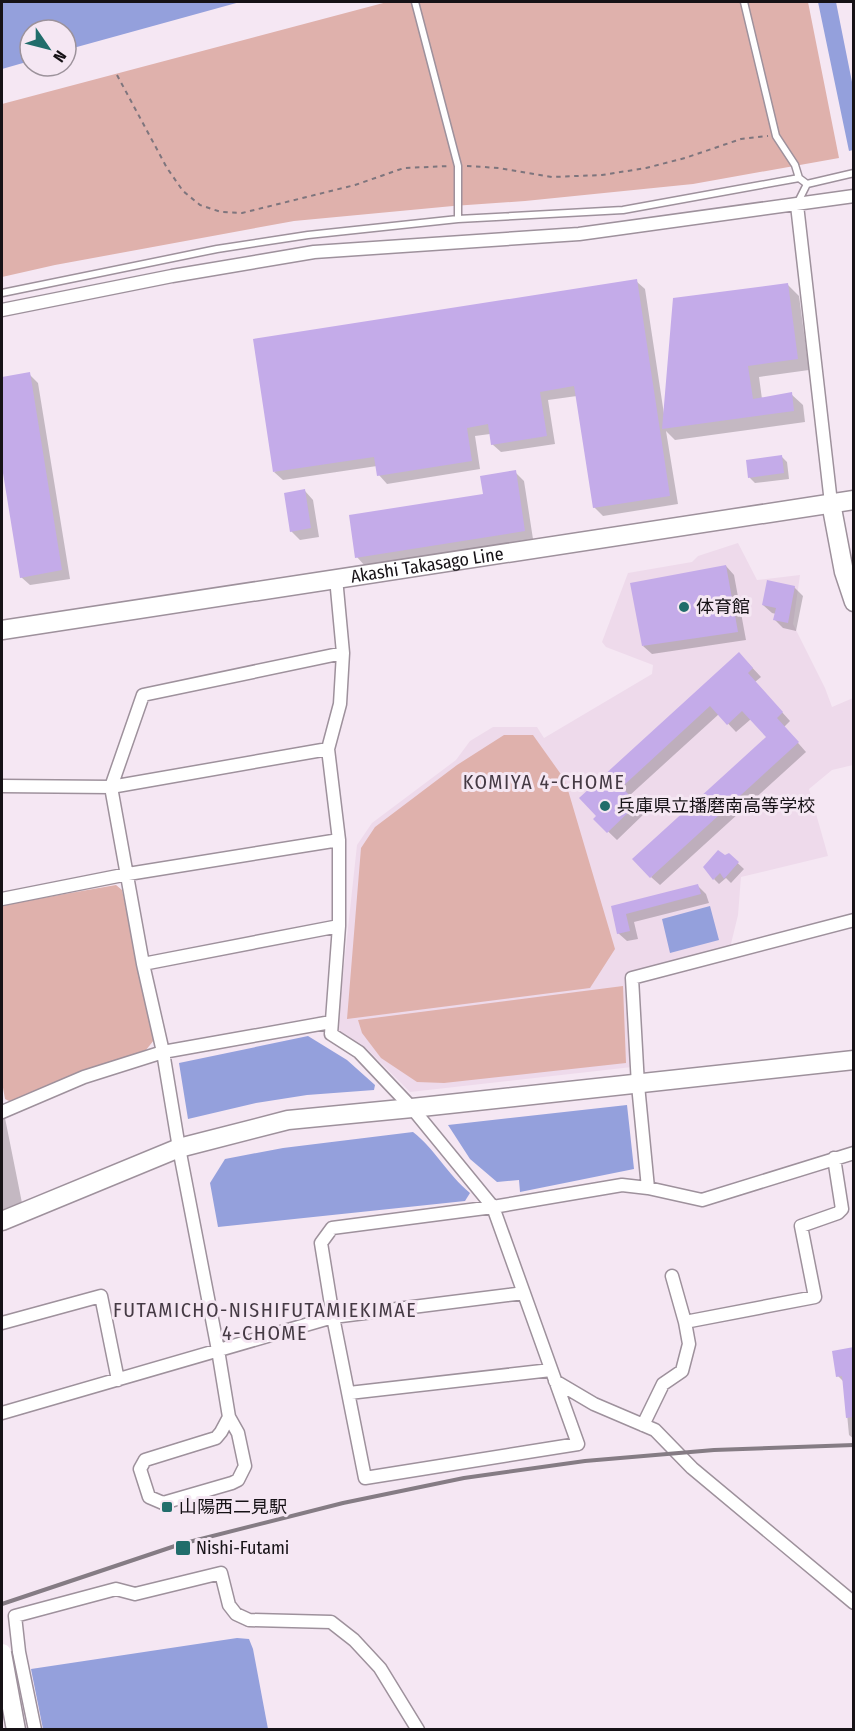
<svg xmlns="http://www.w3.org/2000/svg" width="855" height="1731" viewBox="0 0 855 1731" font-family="'Fira Sans Condensed','Noto Sans JP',sans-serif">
  <rect width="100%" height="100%" fill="#f5e7f3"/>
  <path fill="#eedaeb" d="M738 543 757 580 800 575 793 624 825 688 832 707 853 698V765L832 770 809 789 828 856 741 877 738 915 730 948 627 975 632 1067 410 1092 367 1049 337 1030 357 845 372 823 456 760 470 741 493 727H537L544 738 652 674 653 665 606 647 602 642 628 573 692 562 698 556Z"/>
  <path fill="#dfb1ac" d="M387 2H808L839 158 693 184 525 201 453 206 294 221 55 265 2 277V104Z
    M504 735H533L565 780 615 949 590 988 347 1019 361 848 375 827 457 765Z
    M116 885 122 890 154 1040 146 1050 82 1071 11 1102 5 1099 2 1082V905Z
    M623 986 626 1063 444 1083 417 1082 381 1058 362 1033 358 1020Z"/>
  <path fill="#94a0dc" d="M2 2H240L66 50V30H30V61L2 69Z
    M818 2H836L853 87V150L849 151Z
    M710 906 719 940 670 953 662 919Z
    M308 1036 347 1060 375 1085 374 1090 307 1095 256 1103 188 1119 179 1063Z
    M627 1105 634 1169 520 1192 519 1180 497 1182 470 1159 448 1125Z
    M413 1132C435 1149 447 1174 470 1193L465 1201 218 1227 210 1183 225 1159 283 1148Z
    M237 1638 249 1639 253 1649 268 1729H43L31 1669Z"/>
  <path fill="#0003" d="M636 281 645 289 664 414 787 284 799 296 809 370 759 377 762 399 791 394 803 405 805 422 675 440 666 431 678 504 603 516 594 507 577 396 548 400 555 444 501 452 492 444 490 434 475 436 480 469 387 484 379 475 377 466 283 480 274 472Z
    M29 374 38 383 70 579 30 585 21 577 2 457V379Z
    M781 456 787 462 789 479 755 483 750 478 747 461Z
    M515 472 524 481 533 539 365 566 357 557 485 496Z
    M305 491 313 500 319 537 300 540 291 531Z
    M726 566 734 575 746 640 652 654 643 646Z
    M794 587 803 596 796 631 783 628 775 620 776 614 772 613 763 605Z
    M748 663 761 677 755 682 790 721 784 727 806 752 660 885 651 877 768 737 751 719 736 732 719 714 629 796 645 813 617 840 595 819 598 817 581 798Z
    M729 855 744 869 731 883 726 878 719 884 714 879 725 857Z
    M697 885 706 894 709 903 634 922 638 939 627 941 618 933 613 908Z
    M2 1103 23 1208 2 1218Z
    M854 1349V1439L849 1435 844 1382 838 1376Z"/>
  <path fill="#c4abe9" d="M637 279 670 496 593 508 574 386 540 392 547 436 491 445 488 424 467 428 472 461 377 476 374 457 273 472 253 339Z
    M788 283 798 359 748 366 753 399 792 392 794 411 662 429 673 298Z
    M30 372 62 570 20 578 2 467V377Z
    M782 455 784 473 748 478 746 460Z
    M516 470 525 531 355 558 349 515 483 494 480 476Z
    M305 489 311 528 290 532 284 493Z
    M726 565 738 632 642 646 630 583Z
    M767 580 795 586 788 623 773 620 776 608 762 605Z
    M739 652 753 668 748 673 783 712 777 718 799 742 650 878 632 859 766 737 742 711 727 725 710 706 622 787 637 804 607 833 593 819 596 816 579 798Z
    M718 850 725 855 729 853 739 862 724 879 720 873 713 880 703 867Z
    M698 884 701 894 626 914 630 931 617 934 611 906Z
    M854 1347V1417L846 1418 842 1376 836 1377 832 1351Z"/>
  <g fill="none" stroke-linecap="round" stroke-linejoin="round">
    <g stroke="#9e919c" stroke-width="9">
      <path id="lane" d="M415 2 458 166V219
        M744 2 776 136 795 165 799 178 807 184
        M797 204 807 184 854 173
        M2 293 217 249 308 235 458 219 623 210 799 178"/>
    </g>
    <g stroke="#9e919c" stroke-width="15">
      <path id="street" d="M797 205 831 503
        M2 310 172 276 314 252 579 234 854 196
        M336 578 343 653 340 704 328 749 339 840V926L331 1034 359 1052 412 1108 493 1207 578 1444 365 1478 333 1317 321 1243 332 1228 493 1207 622 1185 648 1188 638 1085 632 978 854 920
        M2 786 111 787 328 749
        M2 899 128 874 339 840
        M143 964 339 926
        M2 1112 84 1077 163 1052 331 1022
        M648 1188 702 1200 854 1153
        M685 1322 815 1297 801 1226 838 1213 842 1209 834 1158
        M2 1323 101 1296 118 1380
        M555 1381 594 1404 655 1430 692 1468 854 1603
        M349 1393 551 1370
        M2 1413 333 1317 524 1293
        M229 1417 221 1432 216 1438 145 1460 140 1469 149 1497 163 1503 232 1483 238 1480 245 1466 238 1433 229 1417 218 1350 179 1148 163 1052 143 964 111 787 143 695 343 653
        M643 1425 663 1384 682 1371 689 1344 685 1322 672 1276
        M35 1730 19 1652 15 1616 116 1589 135 1594 221 1573 229 1605 236 1614 249 1620 331 1622 354 1640 380 1668 418 1730"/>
    </g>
    <g stroke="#9e919c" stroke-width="21">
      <g id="secondary">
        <path d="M831 503 844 572 854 602"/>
        <path id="s1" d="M2 630 854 500"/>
        <path d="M2 1221 179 1148 288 1120 412 1108 854 1060"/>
      </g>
    </g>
    <path stroke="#7e757d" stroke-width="2" stroke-dasharray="4.5 4.5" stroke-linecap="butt" d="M117 75 167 168 183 191 200 205 221 212 242 213 355 185 404 168 450 166
      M467 166 499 168 552 177 602 175 646 168 685 158 741 139 768 136"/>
    <use href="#lane" stroke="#fff" stroke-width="6"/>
    <use href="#street" stroke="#fff" stroke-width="12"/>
    <use href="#secondary" stroke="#fff" stroke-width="18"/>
    <path stroke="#857c84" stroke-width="4" d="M2 1604 181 1544 343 1503 464 1478 585 1461 714 1450 854 1445"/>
    <g stroke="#9e919c" stroke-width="21" stroke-linecap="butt">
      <path id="secondary-bridge" d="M2 1653 16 1730"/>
    </g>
    <use href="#secondary-bridge" stroke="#fff" stroke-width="18"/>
  </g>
  <g fill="#216d6b" stroke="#f5e7f3" stroke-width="2">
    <circle cx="684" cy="607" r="6"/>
    <circle cx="605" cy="806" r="6"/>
    <rect x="161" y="1501" width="12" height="12" rx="3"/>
    <rect x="175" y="1540" width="16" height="16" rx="3"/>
  </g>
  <g text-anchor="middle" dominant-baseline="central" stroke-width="6" stroke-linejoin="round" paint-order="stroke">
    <g font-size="18" fill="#161216" stroke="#f5e7f3">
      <text stroke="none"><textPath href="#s1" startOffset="430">Akashi Takasago Line</textPath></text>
    </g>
    <g font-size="18" fill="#161216" stroke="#f5e7f3" text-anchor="start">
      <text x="696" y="607">体育館</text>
      <text x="617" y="806">兵庫県立播磨南高等学校</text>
      <text x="179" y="1507">山陽西二見駅</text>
      <text x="196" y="1548">Nishi-Futami</text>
    </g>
    <g font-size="20" letter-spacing="1.5" fill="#453a44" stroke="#f5e7f3">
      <text x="544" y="782">KOMIYA 4-CHOME</text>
      <text x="265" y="1310">FUTAMICHO-NISHIFUTAMIEKIMAE<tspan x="265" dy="23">4-CHOME</tspan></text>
    </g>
  </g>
  <rect width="855" height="1731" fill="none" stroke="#161216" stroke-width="6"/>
  <g transform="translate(48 48) rotate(125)"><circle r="28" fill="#f5e7f3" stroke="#9c929b" stroke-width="1.5"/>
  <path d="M0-4.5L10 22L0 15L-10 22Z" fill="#216d6b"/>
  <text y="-9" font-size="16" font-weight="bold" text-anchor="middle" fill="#161216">N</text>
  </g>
</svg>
